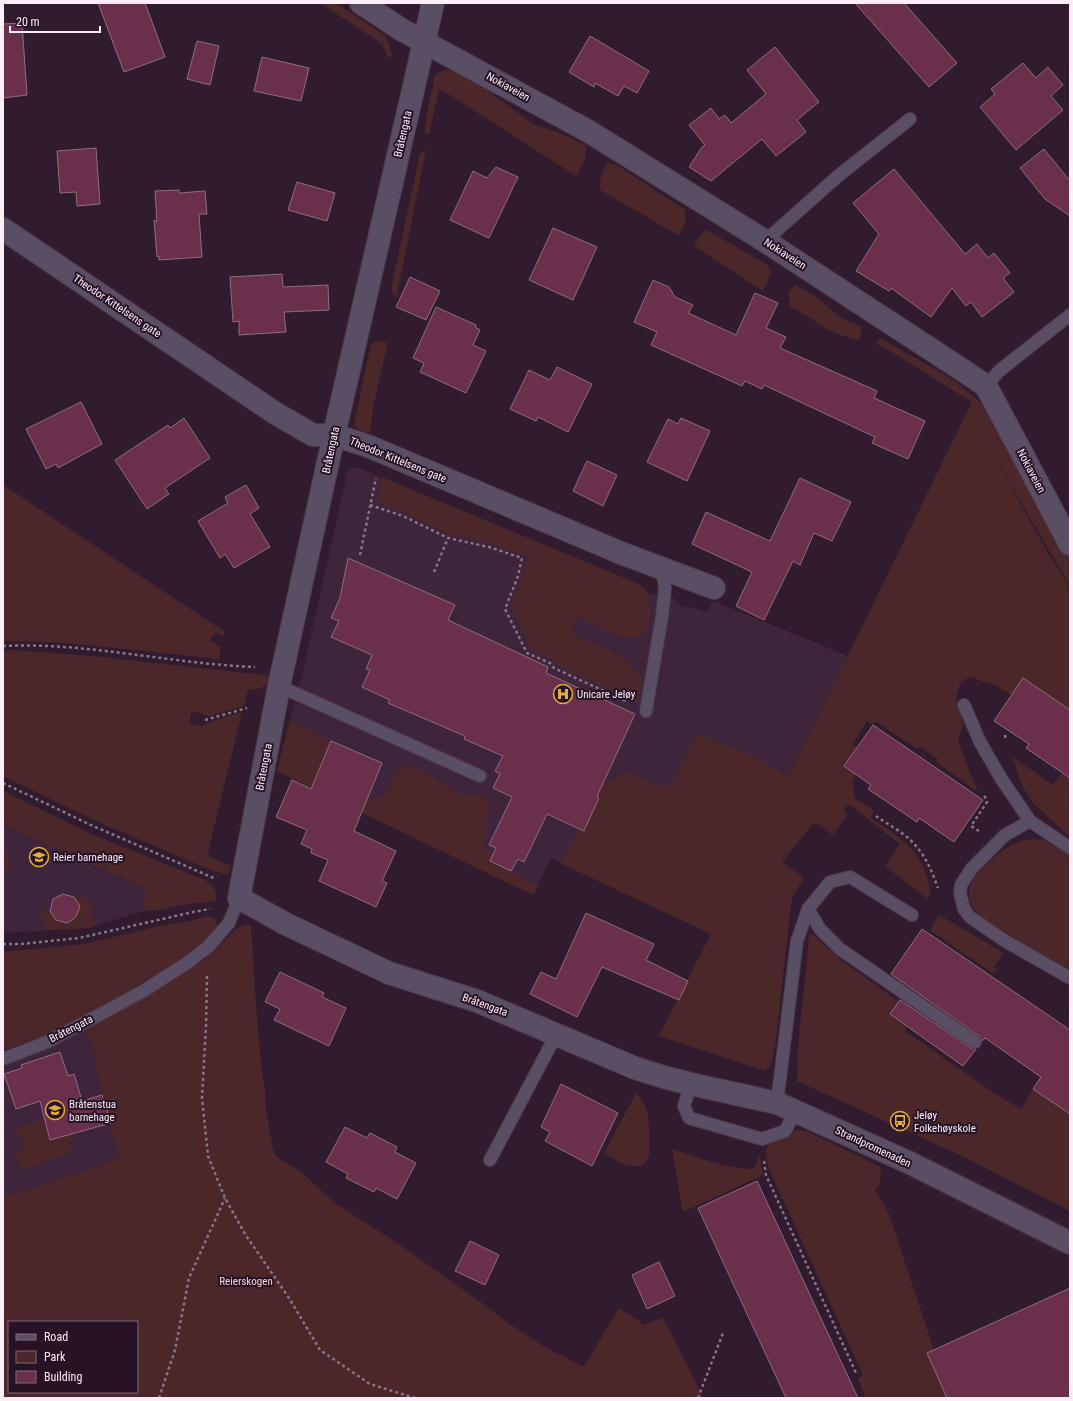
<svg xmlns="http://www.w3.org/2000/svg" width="1073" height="1401" viewBox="0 0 1073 1401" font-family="'Roboto Condensed',sans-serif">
  <rect width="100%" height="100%" fill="#311c2f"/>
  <path fill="#3f253c" d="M357 467 634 582 641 593 670 595 683 607H691L707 613 713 601 848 656 711 934 551 858 533 895 277 771 304 667 348 469Z
    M3 825 147 890 143 911 89 928 3 933Z
    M86 1028 91 1042 102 1095 112 1125 109 1126 120 1159 3 1197V1065L48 1048Z"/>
  <path fill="#4c272a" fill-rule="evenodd" d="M321 3H336L386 36 392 55 389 59 382 44Z
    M450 70 467 75 533 124 549 129 586 145 585 160 576 176 439 88 429 135 425 133 426 119 435 75 442 71Z
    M426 150 396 299 391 289 420 153Z
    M607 163 615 164 684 209C687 220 685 227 678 235L600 190C599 180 602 173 607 163Z
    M706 230 768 265 771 273 763 291 694 246 699 236Z
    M796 285 819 299 841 318 862 327 859 340 834 333 790 306 788 293Z
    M880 338C913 358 957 377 982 405L1039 510 1070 560V586L991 451 1048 553 1070 588V710L1023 678 1011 695 995 685 969 677 960 683 956 697 963 723 958 742 978 792 936 762 938 759 919 746 917 749 875 721 873 725 867 721 853 744 857 748 844 766 856 774 852 781 855 798 874 811 871 818C898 837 920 847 928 882 930 889 932 892 928 899L885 866 900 844 849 804 843 810 848 813 833 835 816 822 812 825 782 862 804 878 792 897 775 1047 771 1065 765 1071 659 1036 711 934 560 863 579 829 584 831 599 798 588 792 601 783 617 779 623 771 666 788 673 783 696 734C713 741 732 746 748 754 762 760 774 770 789 776L972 402 882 346 875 344Z
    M378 340 387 343V346L373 408 370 432 364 433 354 427 355 420 371 344Z
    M381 477 634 582C638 584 642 586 645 589 652 599 650 618 648 630 645 632 641 636 637 637 623 642 592 623 579 617L569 633C590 644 642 657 642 684 642 690 639 697 637 702L557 665 552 659 532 650 510 606 522 579 528 556 475 539 449 534 404 512 377 502Z
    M3 485 225 632 224 637 216 632 210 640 221 648 219 659 77 644 52 642 3 641Z
    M11 650 93 656 272 676 269 684 258 689 248 690 244 706 209 716 192 711 189 723 202 726 207 723 242 712 208 852 210 857 231 866 230 871 226 874 213 871 98 822 3 776V651Z
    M290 720 331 741 315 780 366 802 386 794 396 773 409 764 459 793 472 796 481 795 490 801 487 831 483 845 486 849 494 852 490 861 538 886 533 895 321 793 277 771Z
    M1013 757 1053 785 1062 773 1070 778V837L1034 804 1021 784Z
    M3 791 96 836 205 880C213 886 219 891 215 901L188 904 158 910 143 911 146 889 3 825Z
    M1031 839 1044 840 1070 856V970C1048 958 1027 946 1006 933 996 926 982 919 974 909 963 896 971 879 982 869 997 854 1009 843 1031 839Z
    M3 845 10 859V867L3 875Z
    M74 897H88L93 908 91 914 92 918 97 921V923L89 928 48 930 41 920 43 908 50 911 56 920 67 923 76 917 79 907Z
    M939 915 1004 953 994 967 997 969 994 974 930 930Z
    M206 916C213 916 215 917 217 924L215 930 206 941 189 956 69 1025 53 1033 3 1050V952L84 944 168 924 191 921Z
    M244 925H251L256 1007 262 1074 265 1090 266 1110 273 1150 276 1156 301 1172 335 1203 400 1245 479 1301 508 1323 545 1347 584 1367 619 1308 639 1321 643 1325 663 1318 704 1398H3V1197L120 1159 109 1126 112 1125 102 1095 91 1042 86 1028 128 1006 206 958 237 928ZM9 1322H137V1392H9Z
    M812 934 840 959 899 1002 890 1015 907 1027 905 1031 994 1093 1021 1109 1033 1089 1070 1114V1211L964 1157 797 1081C797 1032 806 983 809 935Z
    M636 1093C641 1098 644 1102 646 1108 649 1117 652 1151 648 1158 647 1161 644 1163 642 1166 626 1168 617 1161 604 1153Z
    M64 1113 74 1141 69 1143 71 1152 23 1170 14 1152 24 1147 16 1128Z
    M793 1130 806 1131 873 1163 881 1168 880 1184 875 1190 888 1212 894 1229 934 1350 927 1353 947 1398H866L858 1379 863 1375 769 1169C766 1159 764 1149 771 1140L790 1136Z
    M672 1149C698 1157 726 1169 754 1169L760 1155 763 1175 683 1212Z"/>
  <path fill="#6a304b" stroke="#8e6e7b" d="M98 3H145L165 57 124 72Z
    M855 3H904L957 63 929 87Z
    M22 23 27 95 3 98V24Z
    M590 36 649 71 637 93 624 86 618 96 595 83 594 87 569 72Z
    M197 41 219 46 210 85 187 79Z
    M775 47 819 102 797 120 806 132 776 156 762 139 711 181 689 167 702 147 705 145 689 125 711 108 719 119 725 115 731 123 766 94 747 70Z
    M262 57 309 68 301 101 254 91Z
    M1023 63 1036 78 1048 67 1063 85 1051 96 1063 110 1016 150 980 107 995 94 991 89Z
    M96 148 100 204 77 206 76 192 60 193 57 151Z
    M1044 149 1070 181V216L1045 199 1020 168Z
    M496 167 518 177 489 238 450 220 473 171 487 178Z
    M894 169 965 254 977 244 988 258 994 253 1010 273 1003 278 1014 292 982 317 971 302 966 306 952 288 931 317 891 288 889 291 856 271 879 234 853 203Z
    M297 182 335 193 327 221 288 210Z
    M179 190V193L205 191 207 214H199L202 257 159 260V256L157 257 154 220 157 222 155 191Z
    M553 228 597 247 573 300 529 280Z
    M282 274 283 287 328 285 329 310 284 312 286 332 239 335V321L233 322 230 277Z
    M410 277 440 291 426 320 396 307Z
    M653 280 669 287 675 297 693 305 688 313 736 335 755 293 778 303 766 328 786 337 780 348 877 391 874 398 925 421 908 459 872 443 875 437 764 385 762 389 745 381 742 386 651 345 657 332 634 322Z
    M436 307 476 325 475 327 480 330 473 345 486 351 466 393 420 372 424 363 413 358Z
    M557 367 592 384 568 432 538 417 536 421 510 409 529 370 550 380Z
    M81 402 102 444 58 468 56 464 46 469 26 429Z
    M184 418 210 458 165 488 169 494 147 509 115 460 168 425 170 428Z
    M681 418 710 431 687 481 647 462 668 419 678 424Z
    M587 461 617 475 603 506 573 491Z
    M800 478 851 502 832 541 814 533 800 565 793 561 764 620 736 606 752 572 692 544 706 512 770 541Z
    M246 485 259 508 250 514 270 547 234 568 225 554 220 558 198 521 228 503 225 497Z
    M348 558 455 605 448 620 548 667 546 673 635 714 597 796 599 798 584 831 547 814 524 862 518 859 511 871 490 861 496 848 489 845 512 797 493 788 500 774 495 771 503 756 464 739 465 736 388 703 390 700 362 687 370 670 366 669 372 655 331 637 339 621 331 618 340 598Z
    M1023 678 1070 710V778L1026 748 1029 744 994 721Z
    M873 725 983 800 954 842 919 818 917 822 868 789 871 785 844 766Z
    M331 741 382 763 354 831 396 851 382 881 387 883 376 907 319 881 328 860 311 853 312 849 301 844 307 830 276 817 292 780 311 789Z
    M63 894 74 897 80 906 76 917 67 923 56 920 50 911 53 899Z
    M586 913 654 944 646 960 688 981 679 1000 602 967 577 1017 530 994 541 972 556 979Z
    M922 929 1070 1030V1114L1033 1089 1041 1077 985 1038 982 1041 979 1036 891 974Z
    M280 972 324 993 322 997 346 1008 329 1046 274 1020 280 1009 265 1002Z
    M900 1000 971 1048 976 1049 963 1066 890 1014Z
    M60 1052 68 1076 74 1074 82 1101 102 1095 111 1123 50 1140 40 1101 16 1109 4 1074 22 1068 21 1065Z
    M561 1084 618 1113 592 1166 545 1141 550 1132 541 1127Z
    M345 1127 367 1138 370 1133 397 1147 395 1152 416 1163 397 1199 376 1188 374 1192 346 1178 348 1174 326 1162Z
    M757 1181 858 1398H786L698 1208Z
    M470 1241 499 1255 485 1285 455 1271Z
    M659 1262 675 1296 647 1309 632 1275Z
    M1070 1288V1398H947L927 1353Z"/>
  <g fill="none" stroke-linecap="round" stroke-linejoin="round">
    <g stroke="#4e394b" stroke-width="14">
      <path id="service" d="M765 241 838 176 910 119
        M986 386 999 371 1070 315
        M279 686 480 776
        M964 705 980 742 1002 780 1030 821 1070 848
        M646 711 662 616 665 589 662 568
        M1030 821 1005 835 972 868 961 885 960 893 964 909 970 917 1005 941 1070 978
        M808 909 820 929 840 949 975 1042
        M3 1059 47 1042 101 1014 145 990 187 963 208 947 229 923 239 898
        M691 1084 684 1106 689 1118 762 1139 785 1131 796 1111
        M777 1103 797 941 808 909 830 882 850 877 912 915
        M490 1160 556 1035"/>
    </g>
    <g stroke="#4e394b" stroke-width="24">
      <path id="minor" d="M361 3 402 30 588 131 765 241 967 373 986 386 1070 544
        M667 1078 635 1068 477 1001 389 973 286 924 239 898 279 686 334 435 368 446 621 553 714 588"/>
    </g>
    <g stroke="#4e394b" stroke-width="24">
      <path id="tertiary" d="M3 229 275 413 313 435H334L433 3
        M667 1078 691 1084 777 1103 910 1163 1070 1243"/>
    </g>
    <path stroke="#887585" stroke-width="2.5" stroke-dasharray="3 3" stroke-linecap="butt" d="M370 505 403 516 448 538 489 547 522 558 518 576 505 609 527 653 550 663 554 668 626 701
      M360 555 376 478
      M434 572 448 538
      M3 646C88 642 171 664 255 667
      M205 720 247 708
      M1005 735 1006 741
      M3 783 93 826 216 879
      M876 816C887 824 905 833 914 844 926 856 932 872 938 888
      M979 831 971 826 987 802 984 795
      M3 944H21L79 938 193 912 210 909
      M207 976 206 1026 202 1098 208 1156 225 1198 245 1234 289 1298 320 1350 370 1384 415 1398
      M764 1161 766 1175 856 1373
      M159 1398 175 1350 189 1278 225 1198
      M698 1398 723 1333"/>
    <use href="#service" stroke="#5a4e65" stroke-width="12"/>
    <use href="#minor" stroke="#5a4e65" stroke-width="22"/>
    <use href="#tertiary" stroke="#5a4e65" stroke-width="22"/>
  </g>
  <defs>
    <g id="hospital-ring" transform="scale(1)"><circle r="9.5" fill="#271325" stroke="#e3ae35" stroke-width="1.5"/><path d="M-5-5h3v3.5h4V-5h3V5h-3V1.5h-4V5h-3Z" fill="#e3ae35"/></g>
    <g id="school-ring" transform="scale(1)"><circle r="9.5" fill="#271325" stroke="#e3ae35" stroke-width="1.5"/><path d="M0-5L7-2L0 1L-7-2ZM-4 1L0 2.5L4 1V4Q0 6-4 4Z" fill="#e3ae35"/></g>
    <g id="bus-ring" transform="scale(1)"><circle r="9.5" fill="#271325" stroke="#e3ae35" stroke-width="1.5"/><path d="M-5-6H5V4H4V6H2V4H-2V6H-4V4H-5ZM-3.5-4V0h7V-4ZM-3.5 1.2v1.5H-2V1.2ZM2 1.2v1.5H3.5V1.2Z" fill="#e3ae35"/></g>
  </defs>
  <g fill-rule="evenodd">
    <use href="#hospital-ring" x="563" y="694"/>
    <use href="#school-ring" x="39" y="857"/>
    <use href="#school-ring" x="55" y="1110"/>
    <use href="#bus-ring" x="900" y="1121"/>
  </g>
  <g text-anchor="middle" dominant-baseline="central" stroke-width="4" stroke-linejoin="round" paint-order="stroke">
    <g font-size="11" fill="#fdeefa" stroke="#271325">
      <text transform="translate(508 87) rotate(29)">Nokiaveien</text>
      <text transform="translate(403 134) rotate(-77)">Bråtengata</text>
      <text transform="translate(785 254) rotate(33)">Nokiaveien</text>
      <text transform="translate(117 306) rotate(34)">Theodor Kittelsens gate</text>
      <text transform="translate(331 450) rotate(-78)">Bråtengata</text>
      <text transform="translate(398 460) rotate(22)">Theodor Kittelsens gate</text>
      <text transform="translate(1031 471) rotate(62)">Nokiaveien</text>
      <text transform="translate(264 767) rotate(-79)">Bråtengata</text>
      <text transform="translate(485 1005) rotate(20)">Bråtengata</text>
      <text transform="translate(71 1029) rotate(-27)">Bråtengata</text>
      <text transform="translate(873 1147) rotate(25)">Strandpromenaden</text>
    </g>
    <g font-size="11" fill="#fdeefa" stroke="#271325" text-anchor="start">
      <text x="577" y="694">Unicare Jeløy</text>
      <text x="53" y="857">Reier barnehage</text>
      <text x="69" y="1104">Bråtenstua<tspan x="69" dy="13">barnehage</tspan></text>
      <text x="914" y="1115">Jeløy<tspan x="914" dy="13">Folkehøyskole</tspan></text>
    </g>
    <g font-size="11" fill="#fdd3d4" stroke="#271325">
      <text x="246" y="1281">Reierskogen</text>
    </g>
  </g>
  <rect width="1073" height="1401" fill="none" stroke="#fdeefa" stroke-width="8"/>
  <rect x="8" y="1321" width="130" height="72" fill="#271325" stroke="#7d6b7a"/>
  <rect x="16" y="1334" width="20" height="6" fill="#5a4e65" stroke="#7d6b7a"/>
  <text x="44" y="1341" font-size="12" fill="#fdeefa">Road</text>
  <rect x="16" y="1351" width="20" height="12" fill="#4c272a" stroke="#7d6b7a"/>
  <text x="44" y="1361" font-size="12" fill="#fdeefa">Park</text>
  <rect x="16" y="1371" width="20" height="12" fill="#6a304b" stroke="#7d6b7a"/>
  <text x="44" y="1381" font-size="12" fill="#fdeefa">Building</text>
  <path d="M10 26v6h90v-6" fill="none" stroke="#fdeefa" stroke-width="2"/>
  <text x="16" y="26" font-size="12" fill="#fdeefa" stroke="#271325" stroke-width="3" paint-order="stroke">20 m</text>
</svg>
